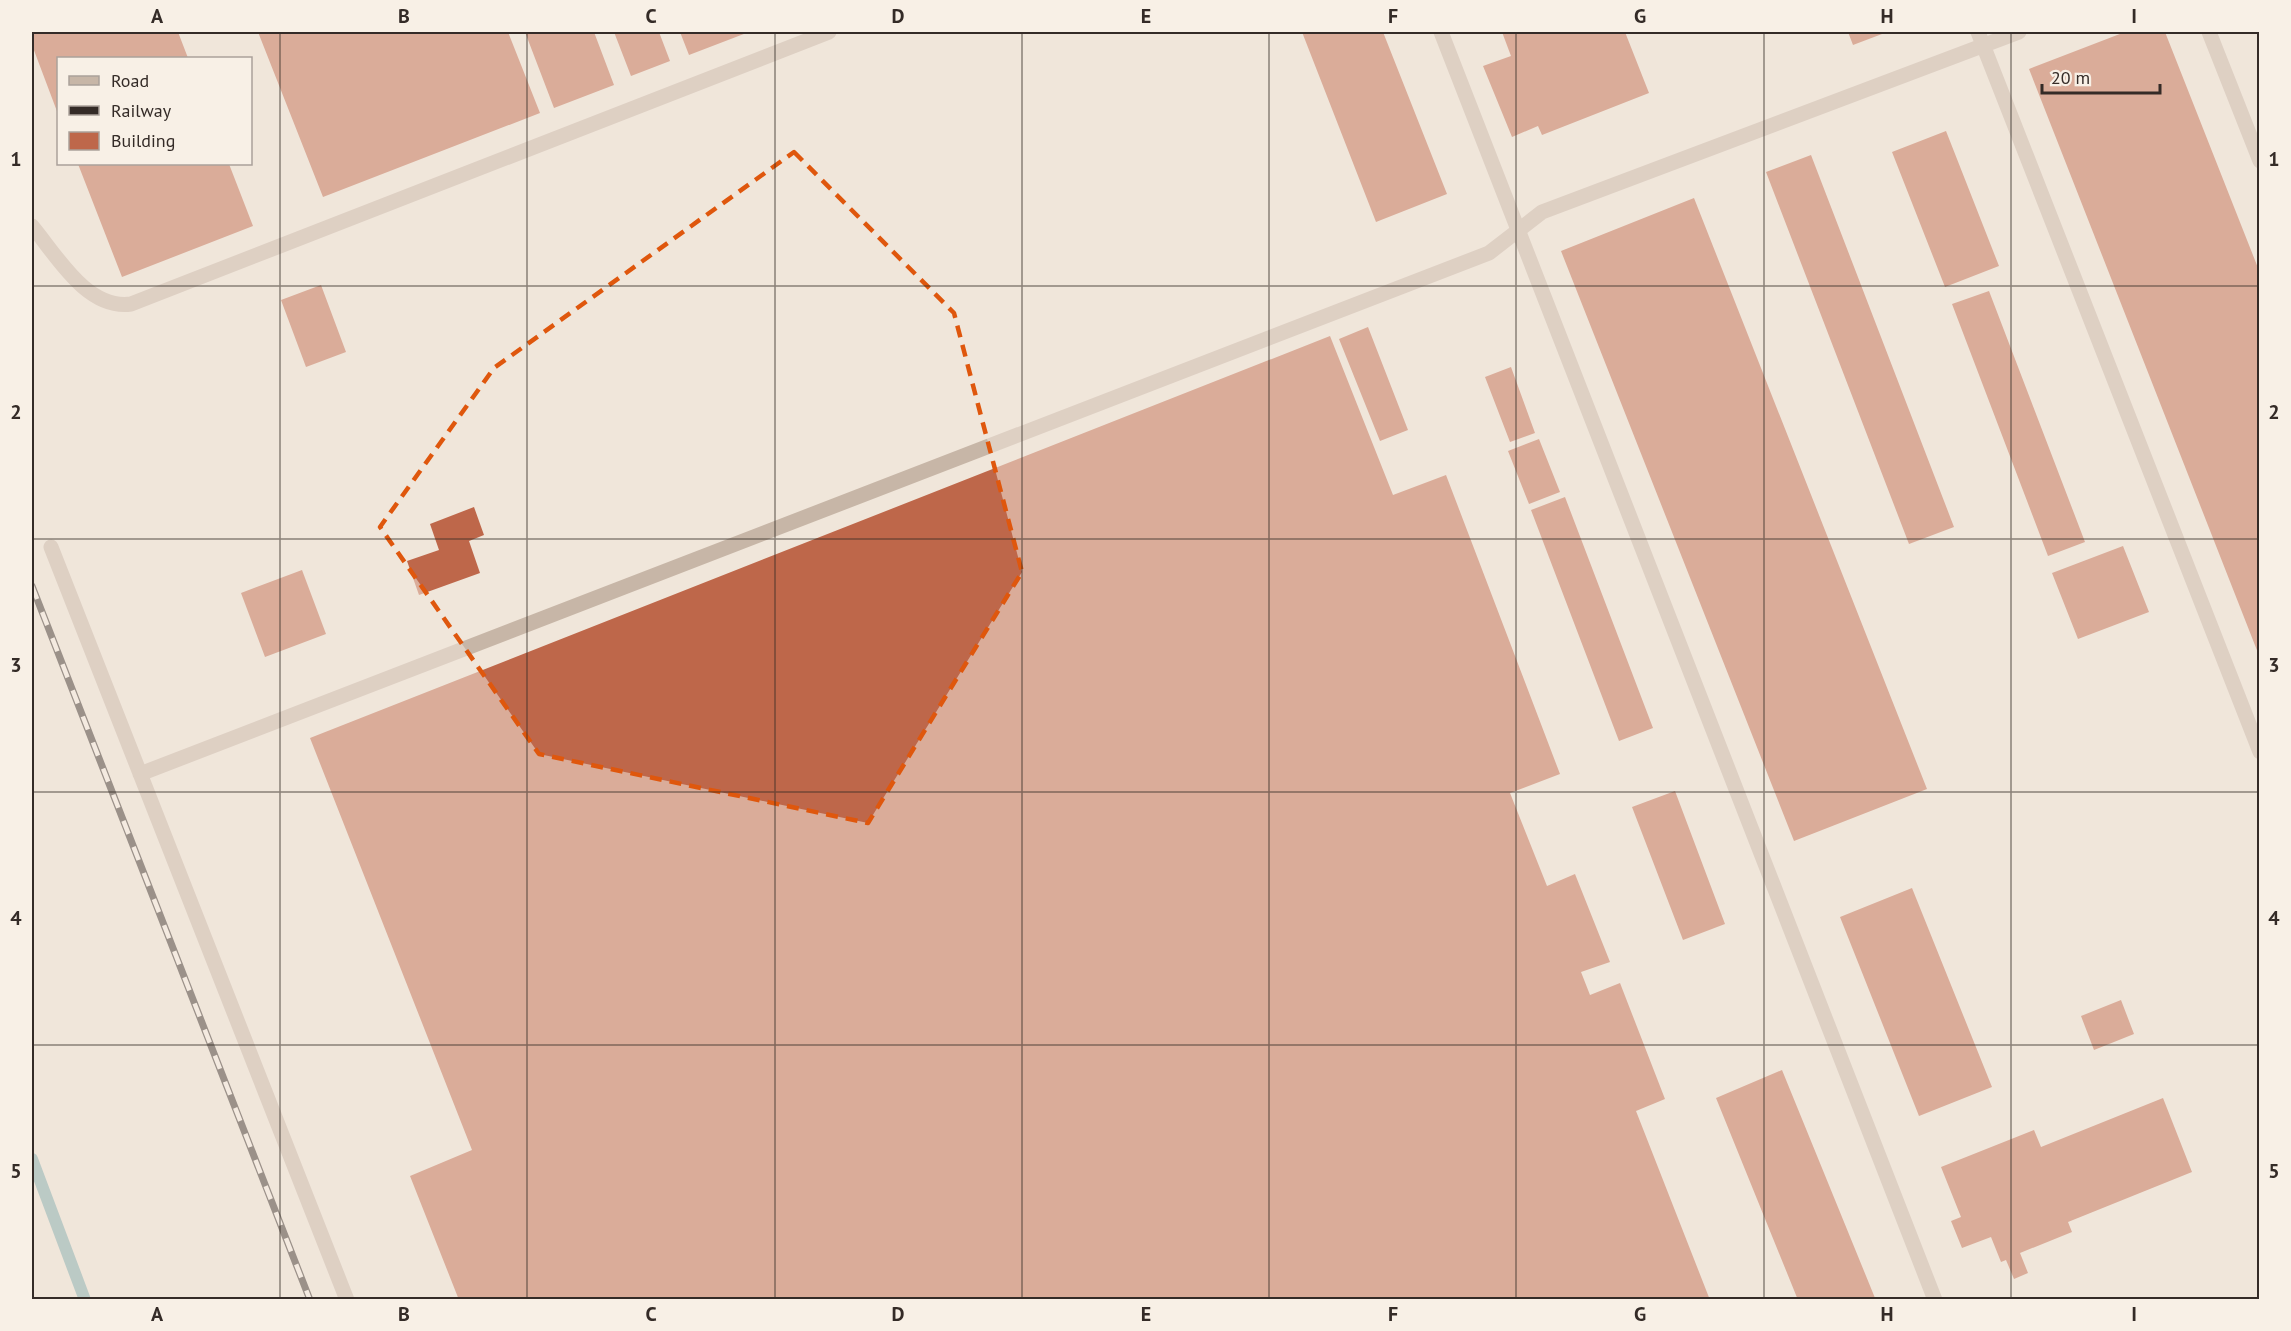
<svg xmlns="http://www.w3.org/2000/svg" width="2291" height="1331" viewBox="0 0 2291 1331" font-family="'PT Sans',sans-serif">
  <rect width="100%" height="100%" fill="#f0e6da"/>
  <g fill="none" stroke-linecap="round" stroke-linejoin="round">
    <path stroke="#7ba9ab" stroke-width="12" d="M32 1159 85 1300"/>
  </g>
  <path fill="#be674a" d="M32 32H178L188 58H58V114L32 45Z
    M258 32H508L540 113 323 197Z
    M525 32H594L614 85 554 108Z
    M614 32H659L670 61 631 76Z
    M680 32H749L689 55Z
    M1302 32H1383L1447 194 1376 222Z
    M1502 32H1625L1649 93 1542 135 1538 126 1512 137 1483 66 1511 56Z
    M1848 32H1881L1882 34 1853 45Z
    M2125 32H2165L2260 273V658L2029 69Z
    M1946 131 1999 266 1945 287 1892 152Z
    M1811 155 1954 527 1909 544 1766 172Z
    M78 164H229L253 226 122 277Z
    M1694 198 1927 789 1794 841 1561 251Z
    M321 285 346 352 306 367 281 300Z
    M1989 291 2085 542 2048 556 1952 304Z
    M1368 327 1408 430 1380 441 1339 339Z
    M1330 336 1393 495 1446 475 1560 774 1510 793 1547 886 1575 874 1610 962 1581 972 1590 995 1620 983 1665 1099 1636 1111 1710 1300H459L410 1176 472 1150 310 738Z
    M1511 367 1535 433 1510 442 1485 377Z
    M1539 439 1560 492 1529 504 1508 451Z
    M1565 497 1653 728 1619 741 1531 510Z
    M474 507 484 535 469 541 480 573 419 595 407 561 439 550 430 524Z
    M2123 546 2149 612 2078 639 2052 573Z
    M302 570 326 634 265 657 241 593Z
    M1675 791 1725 924 1683 940 1632 807Z
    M1912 888 1992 1087 1919 1116 1840 917Z
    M2121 1000 2134 1034 2094 1050 2081 1016Z
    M1782 1070 1875 1298 1871 1300H1798L1716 1098Z
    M2163 1098 2192 1172 2068 1222 2072 1232 2020 1253 2028 1273 2014 1279 2006 1260 2001 1262 1991 1237 1962 1248 1951 1221 1961 1217 1941 1167 2034 1130 2041 1147Z"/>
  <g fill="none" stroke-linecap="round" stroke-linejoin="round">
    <path stroke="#c7b6a7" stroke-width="15" d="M1978 32 2260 752
      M32 226C57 256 87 310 131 304L829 32
      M51 547 347 1300
      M140 774 1489 253 1542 212 2019 32"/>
    <path stroke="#c7b6a7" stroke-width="15" d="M1441 32 1935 1300
      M2209 32 2260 161"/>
    <g stroke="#342b27" stroke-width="7">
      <path id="rail" d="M32 586 310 1300"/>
    </g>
    <use href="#rail" stroke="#f8f0e6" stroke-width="4.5" stroke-dasharray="14" stroke-linecap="butt"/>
  </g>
  <path d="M0 0H2291V1331H0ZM794 152 954 313 1022 572 868 823 539 754 380 527 494 368Z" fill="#f0e6da" fill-opacity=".55" fill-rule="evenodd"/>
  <path fill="none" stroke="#df570d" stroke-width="4.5" stroke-dasharray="12 8" stroke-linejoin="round" d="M794 152 954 313 1022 572 868 823 539 754 380 527 494 368Z"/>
  <path fill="none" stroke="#342b27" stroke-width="1.5" stroke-opacity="0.55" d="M280 32V1300M527 32V1300M775 32V1300M1022 32V1300M1269 32V1300M1516 32V1300M1764 32V1300M2011 32V1300M32 286H2260M32 539H2260M32 792H2260M32 1045H2260"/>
  <rect width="2291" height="1331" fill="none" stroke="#f8f0e6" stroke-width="66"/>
  <rect x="57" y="57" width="195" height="108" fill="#f8f0e6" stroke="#aaa19a" stroke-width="1.5"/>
  <rect x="69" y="76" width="30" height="9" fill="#c7b6a7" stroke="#aaa19a" stroke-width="1.5"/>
  <text x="111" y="87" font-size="18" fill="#342b27">Road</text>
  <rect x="69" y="106" width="30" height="9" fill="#342b27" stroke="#aaa19a" stroke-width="1.5"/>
  <text x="111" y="117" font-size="18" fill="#342b27">Railway</text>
  <rect x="69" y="132" width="30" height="18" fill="#be674a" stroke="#aaa19a" stroke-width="1.5"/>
  <text x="111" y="147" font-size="18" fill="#342b27">Building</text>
  <path d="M2042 84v9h118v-9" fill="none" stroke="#342b27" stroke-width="3"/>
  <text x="2051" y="84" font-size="18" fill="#342b27" stroke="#f8f0e6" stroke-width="4.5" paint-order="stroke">20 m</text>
  <rect x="33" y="33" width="2225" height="1265" fill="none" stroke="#342b27" stroke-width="2"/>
  <g font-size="20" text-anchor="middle" font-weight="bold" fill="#342b27">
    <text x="157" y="23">A</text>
    <text x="404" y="23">B</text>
    <text x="651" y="23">C</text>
    <text x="898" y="23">D</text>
    <text x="1146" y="23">E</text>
    <text x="1393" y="23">F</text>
    <text x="1640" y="23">G</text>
    <text x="1887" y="23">H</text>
    <text x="2134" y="23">I</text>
    <text x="16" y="166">1</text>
    <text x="2274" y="166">1</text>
    <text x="16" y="419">2</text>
    <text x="2274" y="419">2</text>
    <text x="16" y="672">3</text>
    <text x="2274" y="672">3</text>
    <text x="16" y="925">4</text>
    <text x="2274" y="925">4</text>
    <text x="16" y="1178">5</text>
    <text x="2274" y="1178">5</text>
    <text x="157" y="1321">A</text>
    <text x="404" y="1321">B</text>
    <text x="651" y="1321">C</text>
    <text x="898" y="1321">D</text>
    <text x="1146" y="1321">E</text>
    <text x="1393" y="1321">F</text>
    <text x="1640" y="1321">G</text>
    <text x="1887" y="1321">H</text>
    <text x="2134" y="1321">I</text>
  </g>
</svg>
